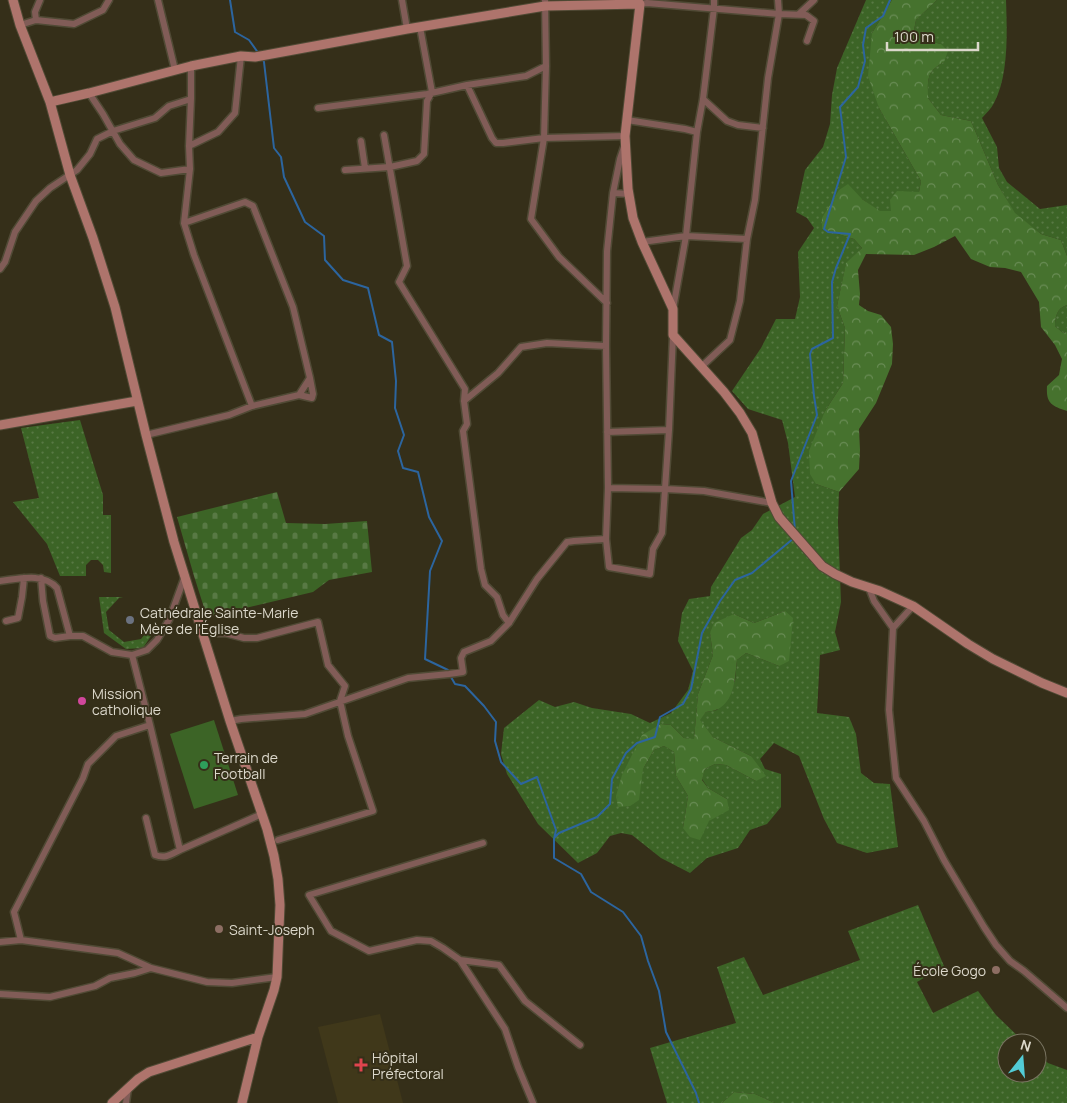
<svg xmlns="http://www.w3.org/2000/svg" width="1067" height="1103" viewBox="0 0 1067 1103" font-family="Manrope,sans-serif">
  <defs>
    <pattern id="grass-dots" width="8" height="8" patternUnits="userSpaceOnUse" patternTransform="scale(1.25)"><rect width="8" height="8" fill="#3c6426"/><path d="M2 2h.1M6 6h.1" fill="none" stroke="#587944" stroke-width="1.8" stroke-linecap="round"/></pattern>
    <pattern id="forest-crowns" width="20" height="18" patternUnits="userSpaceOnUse" patternTransform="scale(1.25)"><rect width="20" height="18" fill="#46722e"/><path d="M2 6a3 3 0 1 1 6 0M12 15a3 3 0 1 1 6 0" fill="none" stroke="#698c55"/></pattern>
    <pattern id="cemetery-stones" width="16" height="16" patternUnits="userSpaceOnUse" patternTransform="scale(1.25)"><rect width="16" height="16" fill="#3c6426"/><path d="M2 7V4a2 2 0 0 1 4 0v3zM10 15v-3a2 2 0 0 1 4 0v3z" fill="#587944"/></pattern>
  </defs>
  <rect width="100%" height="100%" fill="#352f19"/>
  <path fill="#40381a" d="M380 1014 403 1103H338L318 1027Z"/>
  <path fill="url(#grass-dots)" fill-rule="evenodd" d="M866 0H892L872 33 879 108 921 181 919 192H897L891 211 880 212 862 199 822 229 854 239 862 248 846 264 837 306 845 328 843 383 825 411 816 484 839 492 838 522 841 602 835 632 840 650 820 655 817 713 849 717 856 734 861 773 874 783 890 784 898 847 867 853 837 843 824 819 799 756 774 743 760 759 765 769 781 774V807L767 824 750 830 738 848 707 858 690 873 661 858 632 835 621 833 610 836 597 853 578 863 538 824 507 774 501 754 504 728 539 700 555 707 574 702 592 708 631 714 650 723 671 713 688 690 693 671 678 641 682 613 689 599 710 596 711 587 741 538 752 530 763 514 795 497 788 443 782 420 748 409 732 391 761 348 776 319H795L800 297 798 252 814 228 807 218 796 212 805 170 823 147 830 124 832 95 837 68ZM785 611 779 666 746 653 737 660 735 681 717 710 706 712 699 720 713 737 751 756 756 781 726 765 715 764 705 769 702 779 708 788 727 799 709 821 683 828 688 796 676 776 674 752 664 746 654 750 643 769 661 724 671 725 684 738 694 740 698 694 713 655 710 633 734 614 754 623Z
    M937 0H1006C1007 32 1009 75 994 103 991 109 986 113 982 118L997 147 999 168 1007 182 1040 209 1067 205V256L1061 240 1041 234 1015 214 998 185 971 121 941 115 928 98C928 79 926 72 944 62L941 44 920 39 914 30 916 20Z
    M1067 305V332L1063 333 1055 326C1055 317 1057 308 1067 305Z
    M80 420 103 495V515H111V573L104 572 103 565 98 560H91L86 565V576H60L47 544 13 502 39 498 21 428Z
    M99 597H123L119 598 106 612 109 630 124 642 141 639 152 625 157 627 143 648 126 649 104 633Z
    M918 905 944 966 917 982 933 1013 978 991 996 1015 1025 1043H1007V1073H1037V1053L1048 1063 1067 1070V1103H775L755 1094 734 1092 722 1103H667L650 1048 736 1023 717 967 744 957 763 995 860 960 848 931Z"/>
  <path fill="url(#forest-crowns)" d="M892 0H937L916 20 914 30 920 39 941 44 948 51 944 62C926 72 928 79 928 98L941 115 971 121 998 185 1015 213 1041 234 1061 240 1067 256V305C1057 308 1055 317 1055 326L1063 333 1067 332V411C1051 406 1046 403 1047 386L1059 375 1062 359 1055 345 1041 327 1039 302 1021 272 1005 268 990 267 971 259 955 236 934 247 914 255 866 254 858 270 860 294 859 305 868 311 881 315 891 327 893 344 892 364 876 403 859 429 860 450 859 469 839 492 816 484 810 474 809 451 825 411 843 383 845 328 837 306 846 263 862 248 854 239 822 229V218L839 190 848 184 862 199 880 211H891L890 200 897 191 919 192 921 181 879 108 868 76 872 33Z
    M785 611 793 618 789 661 779 666 746 653 737 660C735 677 735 700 718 709 714 711 710 711 706 712L700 720 713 737 751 756 766 776 756 781 726 765 715 764 705 769 702 780 708 788 727 799 729 810 709 821 700 840 690 837 683 828 688 796 676 776 674 752 664 746 654 750 643 769 639 800 630 806 618 807 616 796 622 775 642 735 661 724 671 725 684 738 694 739 698 694 713 655 710 633 714 623 734 614 754 623Z
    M734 1092 755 1094 775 1103H722Z"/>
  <path fill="url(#cemetery-stones)" d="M277 492 286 523 325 524 367 521 372 572 329 580 313 592 207 617 194 576 177 517Z"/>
  <path fill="#3c6426" d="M214 720 238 795 194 809 170 734Z"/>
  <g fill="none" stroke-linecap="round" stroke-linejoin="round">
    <path stroke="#2c659f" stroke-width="2" d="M230 0 235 32 249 40 259 54
      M263 59 264 62 274 148 281 157 284 177 305 222 324 236 325 260 343 280 368 288 379 335 392 342 396 381 395 408 404 435 398 451 403 468 418 472 429 517 442 541 430 571 425 659 448 670 449 672
      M795 531 791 481 817 415 814 396 810 354 812 349 833 338 832 282 836 268 850 234 828 232 824 229 846 157 840 107 858 87 865 61 863 45 866 28 883 16 890 0
      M451 677 455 684 465 686 484 706 496 722 495 741 501 762 521 784 537 777 556 830 554 839V858L581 874 591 892 623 912 641 936 648 961 659 991 666 1032 696 1093 699 1103
      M555 837 559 833 597 817 610 804 612 779 626 753 637 743 655 737 660 717 683 704 691 689 702 633 720 601 735 580 752 573 794 538"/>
    <g stroke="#504a35" stroke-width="9">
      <path id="street" d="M158 0 175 70
        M402 0 407 29
        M545 0 546 66 544 138 531 219 559 257 607 303
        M640 1V4L647 3 779 14 778 0
        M799 14 814 0
        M36 20 35 12 40 0
        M20 25 36 20 74 24 103 10 109 0
        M467 85 492 138 496 143H503L544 138 625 136
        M89 93 103 114 120 144 134 160 161 173 190 169
        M703 99 727 121 738 125 763 128
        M318 108 427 94 467 85 526 76 546 66
        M627 120 685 129 697 132
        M384 135 407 266 399 282 465 389 464 401 467 424 463 431 481 569 485 585 497 597 503 615 509 623
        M361 141 365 168
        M189 146 218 132 235 113 241 56
        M624 147 620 159 613 193 607 251 606 346 608 488 606 539 609 567 650 574 653 549 662 533 669 430 673 335
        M345 170 390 167 417 161 424 154 427 101 432 92 420 27
        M613 193 629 194
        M184 223 245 202 253 206 293 307 310 378 299 395 252 406
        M642 242 686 236 747 239
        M0 269 5 262 15 232 36 201 50 188 77 170 90 154 97 139 113 131 155 118 169 106 191 99
        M673 309 686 236 697 132 703 99 714 8V0
        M701 367 730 340 740 301 747 239 755 200 768 78 779 14 806 15 814 21 807 41
        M299 395 312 398 313 394 310 378
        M464 401 498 373 521 347 547 343 606 346
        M607 432 669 430
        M146 435 229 415 252 406 194 255 184 223 190 169 189 146 191 99V66
        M608 488 665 489 704 491 772 503
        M41 578 43 601 50 636 55 638 70 636
        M0 581C18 579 44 572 57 588L70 636H83L112 652 132 655 147 650 157 640 169 620 185 576
        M869 588 874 601 893 628
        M913 606 893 628 889 710 896 778 924 821 944 860 984 927 996 945 1010 961 1024 971 1067 1008
        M6 621 18 618 22 597 24 578
        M202 634 225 633 244 638H257L318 622 328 665 345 686 340 701 348 736 373 811 278 840
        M132 655 150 725 180 850 262 814
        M230 721 241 719 305 714 408 678 449 674 463 672 461 658 464 652 491 641 509 623 537 579 567 542 574 541 606 539
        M146 818 155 855C165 859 170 855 180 850
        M483 843 309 895 331 931 369 951 417 940 431 941 443 948 460 960 499 965 525 1001 580 1045
        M21 940 14 912 83 778 88 764 116 736 150 725
        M0 942 21 940 118 953 151 968 207 982 232 983 277 977
        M460 960 505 1029 518 1067 533 1103
        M0 994 50 997 95 986 110 978 135 973 151 968
        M126 1103 128 1089"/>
    </g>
    <g stroke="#504a35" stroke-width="11">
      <path id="secondary" d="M13 0 20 25 50 102 70 175 93 238 115 307 146 435 174 542 230 721 267 829 274 856 278 879 280 905 277 977 274 990 258 1037 242 1103
        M50 102 89 93 191 66 241 56 255 57 266 55 407 29 545 6 640 4 625 136 628 189 633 218 642 242 673 309V335L724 392 740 413 752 433 772 503 779 517 822 566 835 574 852 582 880 591 913 606 968 644 993 659 1042 683 1067 693
        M0 425 137 401
        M112 1103 138 1079 149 1072 258 1037"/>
    </g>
    <use href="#street" stroke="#815c57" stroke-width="6"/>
    <use href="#secondary" stroke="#ae746c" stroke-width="9"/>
  </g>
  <circle fill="#6b7280" stroke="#352f19" stroke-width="2" cx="130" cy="620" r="5"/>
  <circle fill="#d1479c" stroke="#352f19" stroke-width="2" cx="82" cy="701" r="5"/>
  <circle fill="#2e9e5b" stroke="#352f19" stroke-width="2" cx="204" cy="765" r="5"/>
  <g fill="#8d6e63" stroke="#352f19" stroke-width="2">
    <circle cx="219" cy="929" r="5"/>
    <circle cx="996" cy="970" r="5"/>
  </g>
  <path fill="#e0444e" stroke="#352f19" stroke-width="2" d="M358.5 1057.5h5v5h5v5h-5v5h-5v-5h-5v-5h5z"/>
  <g text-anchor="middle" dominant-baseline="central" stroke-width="4" stroke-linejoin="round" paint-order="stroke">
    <g font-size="14" fill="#dcd8cb" stroke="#352f19" text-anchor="start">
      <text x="140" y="612">Cathédrale Sainte-Marie<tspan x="140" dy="16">Mère de l'Église</tspan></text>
      <text x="92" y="693">Mission<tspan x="92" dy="16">catholique</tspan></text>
      <text x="214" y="757">Terrain de<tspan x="214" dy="16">Football</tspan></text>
      <text x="229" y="929">Saint-Joseph</text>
      <text x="986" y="970" text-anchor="end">École Gogo</text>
      <text x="372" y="1057">Hôpital<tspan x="372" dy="16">Préfectoral</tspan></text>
    </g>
  </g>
  <g transform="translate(1022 1058) rotate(17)"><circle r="24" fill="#352f19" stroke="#787360"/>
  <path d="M0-4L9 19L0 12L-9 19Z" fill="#52ccd6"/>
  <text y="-8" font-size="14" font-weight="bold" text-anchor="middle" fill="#dcd8cb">N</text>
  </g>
  <path d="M887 42v8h91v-8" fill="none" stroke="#dcd8cb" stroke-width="2.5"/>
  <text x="894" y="42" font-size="15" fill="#dcd8cb" stroke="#352f19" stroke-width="4" paint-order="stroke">100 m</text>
</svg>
